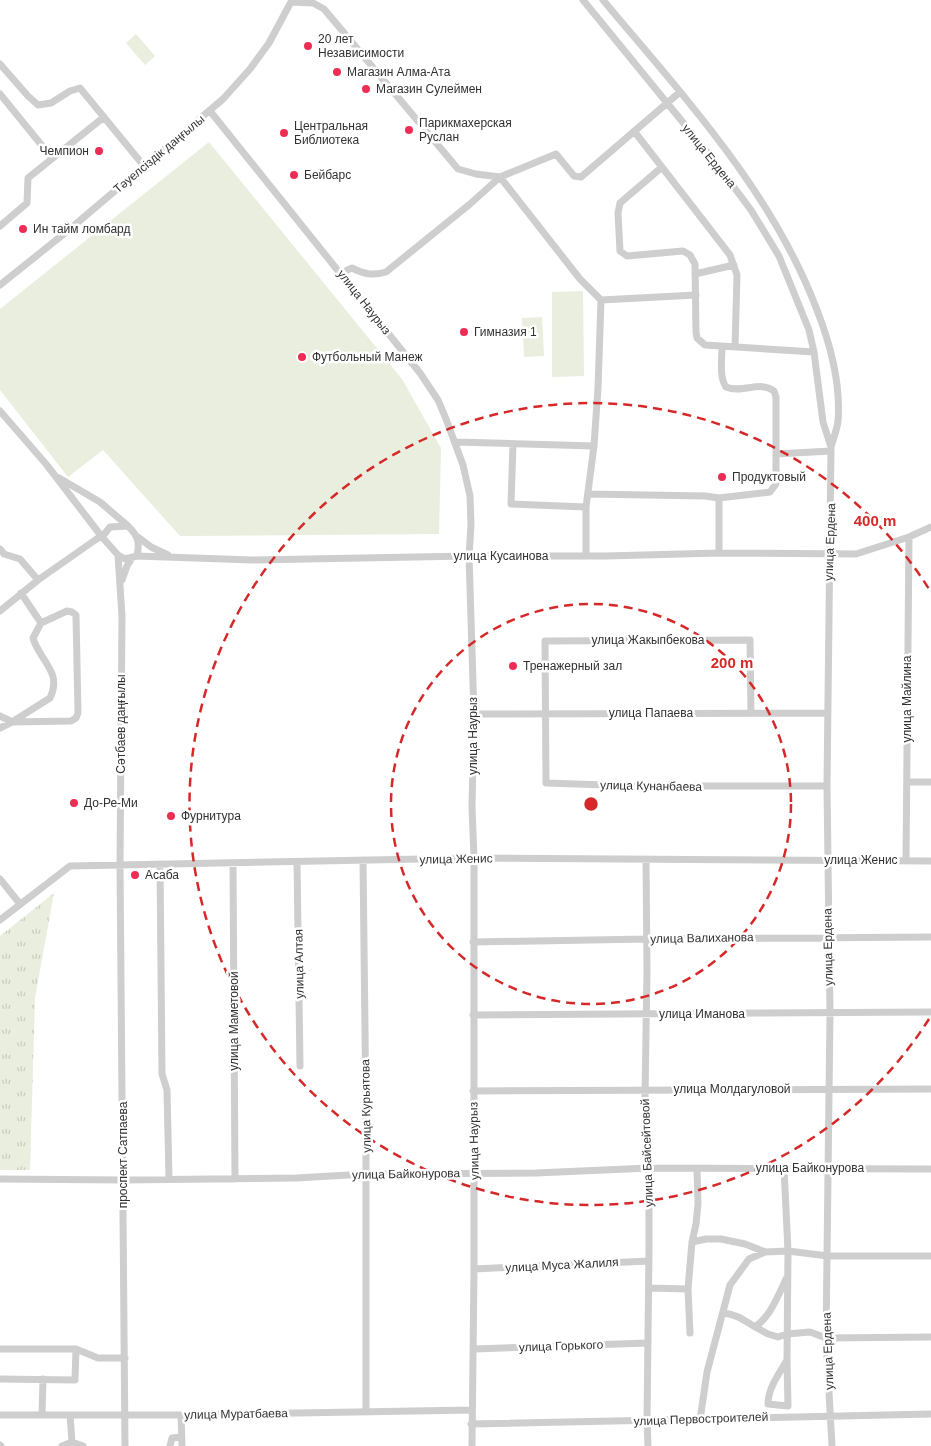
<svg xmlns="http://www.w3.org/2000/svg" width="931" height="1446" viewBox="0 0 931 1446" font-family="Helvetica,sans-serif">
  <defs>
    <pattern id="park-tufts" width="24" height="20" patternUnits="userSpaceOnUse" patternTransform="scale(1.25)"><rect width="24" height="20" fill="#e9eede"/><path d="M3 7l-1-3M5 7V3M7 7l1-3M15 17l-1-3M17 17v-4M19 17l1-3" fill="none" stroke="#c8cdbf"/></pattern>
  </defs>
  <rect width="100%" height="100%" fill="#fff"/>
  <path fill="url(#park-tufts)" d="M54 893 35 998 30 1170H0V936Z"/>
  <path fill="#e9eede" d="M136 34 155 56 145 65 126 43Z
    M209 142 402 379 441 448 439 534 180 536 103 450 68 477 0 390V309Z
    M583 291 584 376 552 377V292Z
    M542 317 544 356 524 357 522 318Z"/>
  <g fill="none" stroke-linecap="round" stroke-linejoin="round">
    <path stroke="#cecece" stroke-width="7" d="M583 0 712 158 751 210 779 256 809 330 814 352 823 422 831 447
      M603 0C684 97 772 191 817 310 831 346 841 383 838 421 837 430 833 439 831 447L827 786 830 1013 826 1338 832 1446
      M291 2 313 3 324 9 458 169 476 174 500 177 580 279 601 300 598 388 594 446 586 507V556
      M0 64 28 96 38 105 51 103 70 91 80 88 144 166
      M0 94 52 158
      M210 111 420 373 438 400 446 419 463 465 470 496 471 525 469 556 474 714 472 807 474 858V1269L472 1446
      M634 131 730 255 737 275 735 347
      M662 167 620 203 618 213 620 251 627 256 683 251 690 255 695 264 696 332 697 338 705 345 814 352
      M0 226 27 203 28 178 104 117
      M341 273 352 268C364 274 372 276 386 272L470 204 500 177 556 154 574 176 581 177 680 92
      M695 274 734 265
      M0 285 70 229 223 99 250 69 269 43 292 0
      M601 300 696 295
      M0 411 46 464 102 537 98 538 38 580 0 611
      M456 442 594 446
      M513 444 511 504 586 507
      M776 454 831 451
      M59 478 100 502 128 526
      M588 494 705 496 719 498
      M138 537 151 547 168 555
      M0 549 4 554 20 559 38 580
      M719 553V498L770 492 776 484V397L774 391C760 380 742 394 726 387 719 377 722 359 722 347
      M118 555 125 559 137 556C140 542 138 536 128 526L110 527 102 537 118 555 122 616 120 865 125 1446
      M137 556 252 560 469 556H606L719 553 856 554 909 537 931 527
      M122 580 127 566 132 558
      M751 713 750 640 545 641 546 783 635 786H827
      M474 714 828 713
      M0 716 12 722 50 698C63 672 39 660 33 638L41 623
      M0 728 12 722 71 721 76 718 78 713 76 615 72 612 67 611 41 623 21 593
      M907 782H931
      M646 859 647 971 645 1096 649 1168V1250L647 1421 648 1446
      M363 860 366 1115V1411
      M906 861 909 537
      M297 862 300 1066
      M233 863 235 1179
      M160 864 162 1074 167 1090 169 1179
      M0 879 20 904
      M0 920 70 866 474 858 931 861
      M473 942 647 939 931 937
      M473 1015 931 1012
      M473 1091 931 1089
      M784 1168 788 1251 787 1360 788 1406 768 1404C768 1388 779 1374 787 1360
      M0 1179 123 1180 296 1178 366 1174 536 1173 649 1168 931 1169
      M692 1242 706 1239H721L745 1244 765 1252 788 1251
      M788 1251 828 1256H931
      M474 1269 649 1261
      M649 1288 688 1289
      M723 1313C736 1314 744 1320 755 1327 770 1317 778 1296 786 1279
      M755 1327 768 1334 778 1337 787 1334 810 1332 826 1338 931 1337
      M690 1333 688 1289 692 1242 696 1224 698 1204 697 1169
      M0 1349H76L98 1358H125
      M474 1349 648 1343
      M0 1379 75 1380 76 1349
      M0 1415H181L471 1410
      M42 1415 43 1379
      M181 1415 182 1446
      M700 1420 707 1372 730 1285 749 1259 765 1252
      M471 1424 931 1414
      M72 1442 83 1446
      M0 1445 1 1446
      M62 1446 72 1442 70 1415
      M170 1446 172 1438 181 1437"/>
  </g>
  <g fill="none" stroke="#d62828" stroke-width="2.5" stroke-dasharray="9 6">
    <circle cx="591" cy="804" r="200"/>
    <path d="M929 1019A401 401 0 1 1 929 589"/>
  </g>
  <g fill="#ee2d55" stroke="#fff" stroke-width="2">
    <circle cx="308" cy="46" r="5"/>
    <circle cx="337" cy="72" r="5"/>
    <circle cx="366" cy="89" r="5"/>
    <circle cx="409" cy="130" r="5"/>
    <circle cx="284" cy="133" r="5"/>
    <circle cx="99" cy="151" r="5"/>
    <circle cx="294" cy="175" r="5"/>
    <circle cx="23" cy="229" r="5"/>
    <circle cx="464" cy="332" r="5"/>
    <circle cx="302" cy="357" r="5"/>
    <circle cx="722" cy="477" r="5"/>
    <circle cx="513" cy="666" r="5"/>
    <circle cx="74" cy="803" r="5"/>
    <circle cx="171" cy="816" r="5"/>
    <circle cx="135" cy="875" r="5"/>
  </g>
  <g text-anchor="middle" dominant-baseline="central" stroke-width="5" stroke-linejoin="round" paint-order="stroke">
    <g font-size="12" fill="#313131" stroke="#fff" text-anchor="start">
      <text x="318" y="39">20 лет<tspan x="318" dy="14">Независимости</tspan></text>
      <text x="347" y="72">Магазин Алма-Ата</text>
      <text x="376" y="89">Магазин Сулеймен</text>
      <text x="419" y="123">Парикмахерская<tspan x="419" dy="14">Руслан</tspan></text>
      <text x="294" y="126">Центральная<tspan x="294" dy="14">Библиотека</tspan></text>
      <text x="89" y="151" text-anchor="end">Чемпион</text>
      <text x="304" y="175">Бейбарс</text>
      <text x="33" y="229">Ин тайм ломбард</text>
      <text x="474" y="332">Гимназия 1</text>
      <text x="312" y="357">Футбольный Манеж</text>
      <text x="732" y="477">Продуктовый</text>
      <text x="523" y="666">Тренажерный зал</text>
      <text x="84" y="803">До-Ре-Ми</text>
      <text x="181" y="816">Фурнитура</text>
      <text x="145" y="875">Асаба</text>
    </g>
    <g font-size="12" fill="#313131" stroke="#fff">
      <text transform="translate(159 154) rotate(-40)">Тәуелсіздік даңғылы</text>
      <text transform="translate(709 156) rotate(51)">улица Ердена</text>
      <text transform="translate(364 302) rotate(52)">улица Наурыз</text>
      <text transform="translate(830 542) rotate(-88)">улица Ердена</text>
      <text x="501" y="556">улица Кусаинова</text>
      <text x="648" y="640">улица Жакыпбекова</text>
      <text transform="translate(907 699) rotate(-90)">улица Майлина</text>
      <text x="651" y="713">улица Папаева</text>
      <text transform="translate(121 724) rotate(-90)">Сәтбаев даңғылы</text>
      <text transform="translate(473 736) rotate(-90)">улица Наурыз</text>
      <text transform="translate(651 786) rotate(1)">улица Кунанбаева</text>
      <text transform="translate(456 859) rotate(-1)">улица Женис</text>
      <text x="861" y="860">улица Женис</text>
      <text transform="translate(702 938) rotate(-1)">улица Валиханова</text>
      <text transform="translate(828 947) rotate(-91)">улица Ердена</text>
      <text transform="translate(299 964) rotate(-91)">улица Алтая</text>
      <text x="702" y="1014">улица Иманова</text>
      <text transform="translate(234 1021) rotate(-90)">улица Маметовой</text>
      <text x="732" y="1089">улица Молдагуловой</text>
      <text transform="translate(366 1106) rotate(-91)">улица Курьятова</text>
      <text transform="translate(474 1141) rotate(-91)">улица Наурыз</text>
      <text transform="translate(647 1153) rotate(-92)">улица Байсейтовой</text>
      <text transform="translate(123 1155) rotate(-90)">проспект Сатпаева</text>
      <text x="810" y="1168">улица Байконурова</text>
      <text transform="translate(406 1174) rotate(-1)">улица Байконурова</text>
      <text transform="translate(562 1265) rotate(-3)">улица Муса Жалиля</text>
      <text transform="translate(561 1346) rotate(-2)">улица Горького</text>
      <text transform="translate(828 1351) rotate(-92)">улица Ердена</text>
      <text transform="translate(236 1414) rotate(-1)">улица Муратбаева</text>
      <text transform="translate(701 1419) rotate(-2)">улица Первостроителей</text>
    </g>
  </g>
  <circle cx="591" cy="804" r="8" fill="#d62828" stroke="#fff" stroke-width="2.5"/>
  <g font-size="15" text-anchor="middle" font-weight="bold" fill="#d62828" stroke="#fff" stroke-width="5" stroke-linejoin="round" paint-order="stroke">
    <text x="875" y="526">400 m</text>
    <text x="732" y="668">200 m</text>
  </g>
</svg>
